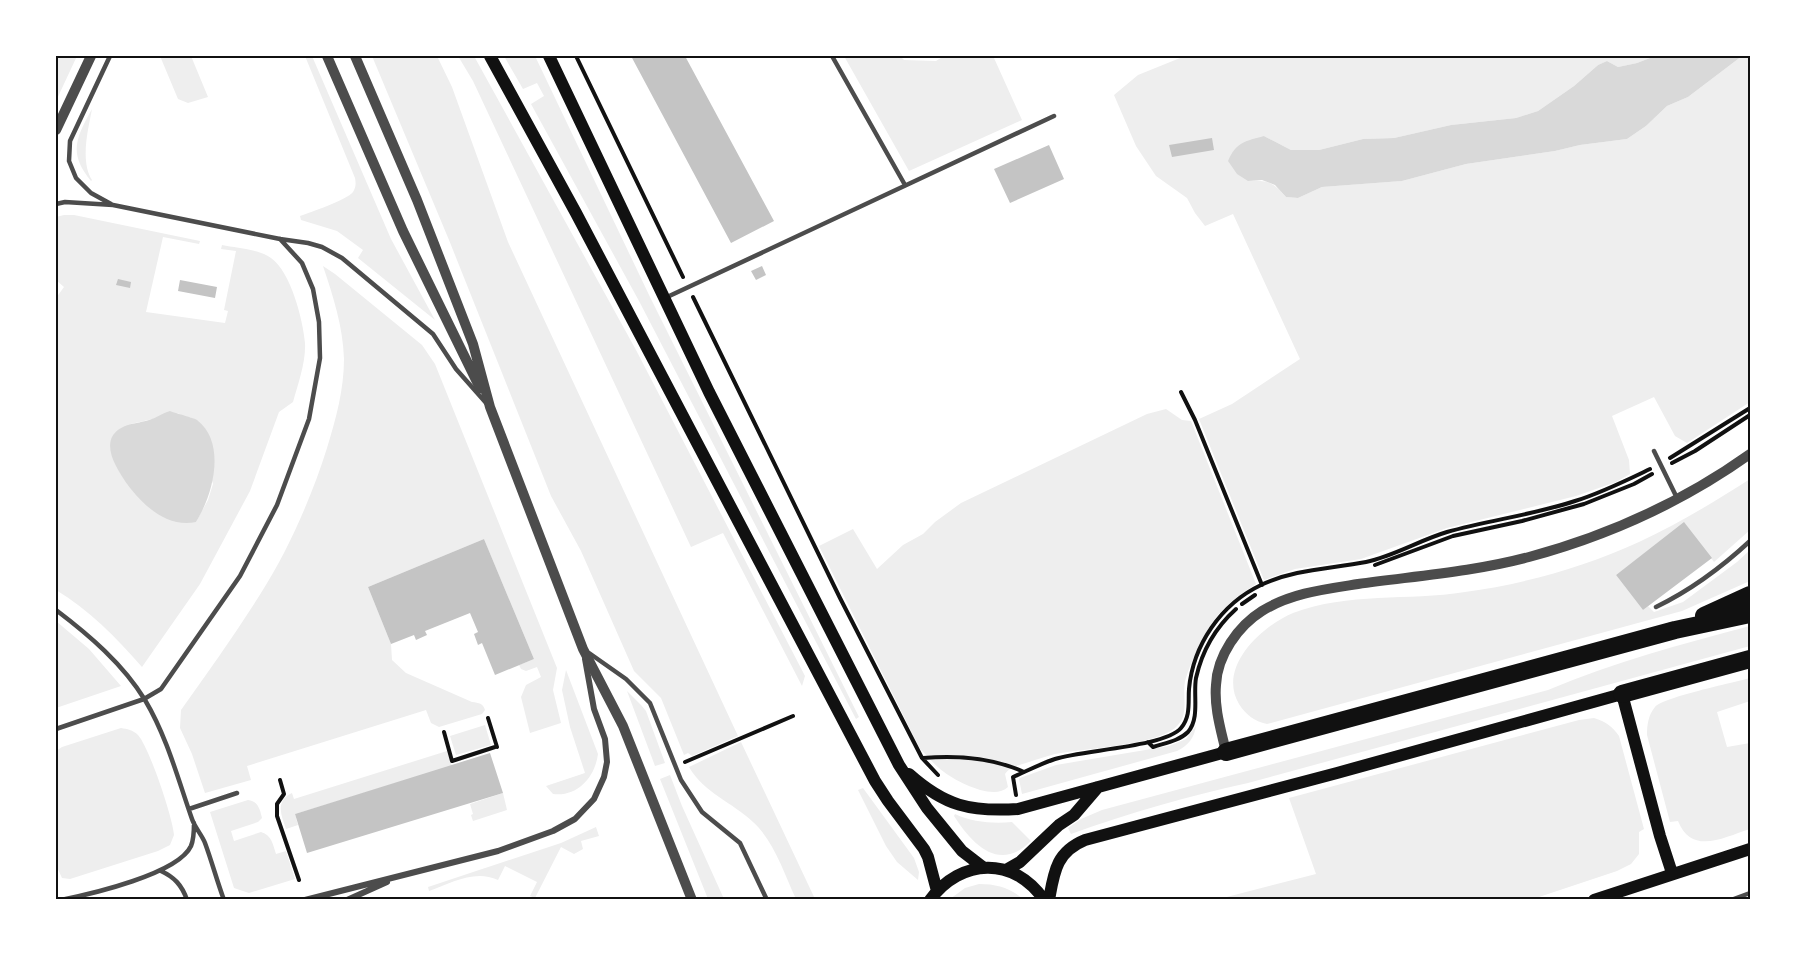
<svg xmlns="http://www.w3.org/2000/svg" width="1806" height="955" viewBox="0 0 1806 955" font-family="'Zilla Slab',serif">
  <rect width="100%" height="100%" fill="#fff"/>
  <path fill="#eee" fill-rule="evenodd" d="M56 56H77L56 101Z
    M160 56H191L208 97 188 103 178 99Z
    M305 56H312L391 239 435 320 358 258 363 250 337 231 301 220 300 216C311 212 347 200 353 192 356 187 356 183 355 178Z
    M372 56H437L452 87 508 242 738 736 692 756 688 753 684 755 661 698 634 671 581 551 551 496 449 240Z
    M458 56H474L636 350 805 676 802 686 723 533 691 547 473 81Z
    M504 56H535L650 297 859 717 856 719 639 301 531 104 544 96 537 83 523 89Z
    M844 56H900L904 60 936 61 944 56H998L994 58 1022 120 909 171Z
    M1185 56H1655L1637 63 1618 67 1607 61 1598 65 1574 86 1538 111 1516 118 1451 125 1394 138 1363 139 1319 150H1291L1264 136 1248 181C1268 180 1273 182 1286 197L1298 198 1322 187 1402 181 1466 164 1555 151 1580 145 1627 139 1646 126 1667 106 1688 97 1742 56H1750V402L1687 443 1675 436 1654 397 1612 416 1629 460 1630 474 1616 482 1576 496 1447 528 1361 559 1295 569 1264 580 1199 419 1232 404 1300 359 1233 214 1205 226 1195 213 1187 198 1156 176 1136 146 1114 95 1138 75Z
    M92 109C88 130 80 161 92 180L91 181C68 153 76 138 92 109Z
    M64 215H74L200 241 199 244 163 237 146 312 225 323 228 311 224 310 236 251 221 249 222 245C237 248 258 249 271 258 291 272 303 320 305 343 306 362 298 384 293 402L279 412 250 491 200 584 142 667C116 637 89 610 56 590V298L64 287 56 280V217ZM178 413 184 417 193 418 213 484 208 500 196 522 135 494 119 471 131 424Z
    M323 266 335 274 422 345 435 364 557 668 553 690 561 723 530 733 521 697 526 685 541 677 537 667 526 671 521 669 519 665 534 659 484 539 368 587 391 644 392 660 406 673 472 702C479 703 483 703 485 710L482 714 439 727 431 723 426 710 247 766 251 780 205 793 192 754 180 728 181 710C208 672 236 633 261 593 288 551 312 496 327 448 336 419 344 389 344 359 343 326 333 296 323 266Z
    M1166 409 1182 420 1191 421 1256 584C1225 604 1212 617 1197 651 1192 660 1188 671 1185 681 1182 697 1190 716 1175 728 1153 746 1085 748 1055 754 1047 756 1038 759 1029 762 1021 765 1010 766 1005 774L1008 787C994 801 957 782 944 772 935 766 928 756 920 749L819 546 853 529 877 569 903 545 923 534 935 522 961 503 1147 414Z
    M1750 479V530L1714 562 1684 523 1616 575 1643 610 1648 606 1654 612 1683 602 1737 562 1750 550V581L1682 611 1267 724C1254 721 1246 715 1239 704 1217 667 1262 626 1293 613 1348 592 1408 601 1465 592 1524 584 1585 567 1639 542 1678 524 1714 502 1750 479Z
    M56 621 89 649 121 686 56 708Z
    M1750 626V646L1248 783C1189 796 1129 813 1071 834L1068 828 1081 819 1102 810 1548 690C1614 662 1682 644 1750 626Z
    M566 670 598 754C595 777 578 797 553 794L546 786 585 773 570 727 562 690Z
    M1750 678V701L1717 712 1727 747 1750 743V829C1724 837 1692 856 1678 821L1670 822 1647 735C1647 726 1648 715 1655 707 1664 697 1732 683 1750 678Z
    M627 691 641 705 646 711 665 763 655 766Z
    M1594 718C1606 722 1612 726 1619 736L1644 829 1639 832V854L1631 864 1617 871 1533 899H1219L1316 874 1289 798 1579 720Z
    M485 725 491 745 456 755 450 736Z
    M1196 726C1194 738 1189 745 1177 751L1022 794 1019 779 1020 778 1056 765 1169 746 1186 739Z
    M121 728C127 729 133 730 138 735 149 747 173 818 174 835L170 845 158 851 70 879 62 878 56 865V751L62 747Z
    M741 742 815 899H796C784 873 774 841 753 822 732 802 704 793 689 767Z
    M447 751 452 766 295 814 298 825 286 829C281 815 275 801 292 793L294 799Z
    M670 775 682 806 724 899H708L660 779Z
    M863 788 914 858 919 872 918 880 897 862 886 846 858 790Z
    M503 793 507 810 473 821 471 815 473 814 470 804Z
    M248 800C258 801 260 809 262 818L258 822 231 831 234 841 261 832C272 835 273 845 276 854L286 851 295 879 249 893 234 888 210 812Z
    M955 814C972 822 993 824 1012 822L1031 841C999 873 972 844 954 816Z
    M596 827 599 836 581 841 583 849 574 854 561 847 535 898 530 896 537 882 505 866 498 880C475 869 451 883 429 891L428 887 561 843Z
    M979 884C997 884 1010 888 1023 899H950L965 888Z"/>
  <path fill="#d9d9d9" d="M1655 56H1742L1688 97 1667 106 1646 126 1627 139 1580 145 1555 151 1466 164 1402 181 1322 187 1298 198 1286 197 1275 185 1262 180 1248 181 1237 174 1228 161C1236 142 1246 141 1264 136L1291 150H1319L1363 139 1394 138 1451 125 1516 118 1538 111 1574 86 1598 65 1607 61 1618 67 1637 63Z
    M170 411C175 413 194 418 197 420 227 443 213 495 196 522 161 530 129 492 115 464 111 456 108 445 112 437 120 423 137 424 149 420 157 418 162 413 170 411Z"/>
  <path fill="#c4c4c4" d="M631 56H685L774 221 731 243Z
    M1212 138 1214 150 1172 157 1169 145Z
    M1049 145 1064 179 1010 203 994 169Z
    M762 266 766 275 756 280 751 271Z
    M118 279 131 282 130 288 116 285Z
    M180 280 217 287 215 298 178 291Z
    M1684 522 1712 558 1643 610 1616 575Z
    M484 539 534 659 495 675 482 643 478 645 474 634 478 632 470 613 425 631 427 635 416 640 414 635 391 644 368 587Z
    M490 753 503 793 307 853 295 814Z"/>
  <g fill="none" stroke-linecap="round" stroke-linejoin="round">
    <path stroke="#111" stroke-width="4" d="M576 56 683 277
      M693 297 840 598 922 758 938 775
      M1181 392 1195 420 1262 585
      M1670 458 1750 408
      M1672 463 1695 451 1750 415
      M1375 565 1453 536 1522 521 1584 504 1634 484 1652 474
      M1242 604 1255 595
      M488 718 497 747
      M444 732 452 761 495 747
      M1148 742 1153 747C1165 743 1179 741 1188 732 1200 718 1193 695 1196 678 1202 651 1216 627 1236 609
      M923 758C957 755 993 758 1024 772
      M685 762 793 716
      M280 780 284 794 277 804V816L299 880
      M1016 795 1013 777C1027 771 1040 764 1055 759 1082 750 1165 747 1181 728 1191 716 1188 702 1189 689 1193 645 1221 604 1261 585 1295 569 1330 569 1366 562 1394 556 1420 540 1447 532 1489 520 1533 515 1575 501 1601 493 1625 481 1650 469"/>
    <path stroke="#4c4c4c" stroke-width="4.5" d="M110 56 70 141 69 161 76 178 91 193 111 204
      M832 56 905 185
      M56 204 65 202 113 205 280 239 308 243 322 247 342 258 433 334 456 369 487 404
      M665 298 1054 116
      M1654 451 1677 498
      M1656 607C1691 590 1722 567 1750 541
      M56 610C89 635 123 664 145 700 167 737 178 779 192 819 195 828 202 835 205 843 212 862 217 881 224 900
      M589 653 626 679 650 703 681 780 702 812 740 843 767 900
      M56 729 144 699 161 689 240 576 277 505 309 419 320 358 319 322 313 289 302 263 280 239
      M189 809 237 793
      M161 871C174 877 182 885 187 900
      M61 900C91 894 178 874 191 846 194 839 194 830 194 823
      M1731 900 1750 893"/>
    <path stroke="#4c4c4c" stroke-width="6" d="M305 900 498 851 553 831 575 819 594 799 604 777 607 762 605 739 594 709 585 659
      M347 900 387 882"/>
    <path stroke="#4c4c4c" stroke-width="10" d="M327 56 403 231 480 388
      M355 56 417 200 473 344 490 407 583 649 623 726 692 900
      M56 130 91 56
      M1226 752C1221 730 1214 708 1216 685 1217 656 1238 626 1262 611 1291 593 1326 589 1358 584 1415 576 1473 572 1529 557 1607 536 1684 501 1750 454"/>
    <path stroke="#111" stroke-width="12" d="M490 56 576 213 875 781 888 801 924 849 928 857 937 891
      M549 56 709 392 899 765 927 808 962 851 984 868
      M909 774C945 806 970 812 1018 809L1226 752
      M1006 870 1020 862 1059 825 1074 815 1098 787
      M930 900C961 858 1014 856 1044 900
      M1049 900C1054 872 1056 852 1085 840L1337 773 1622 694 1660 836 1672 873
      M1594 900 1750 849"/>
    <path stroke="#111" stroke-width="18" d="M1704 616 1750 595
      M1622 694 1750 659
      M1226 752 1675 630 1750 614"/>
  </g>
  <rect width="1806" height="955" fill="none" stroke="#ffffff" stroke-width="114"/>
  <rect x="57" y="57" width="1692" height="841" fill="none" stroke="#111" stroke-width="2"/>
</svg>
